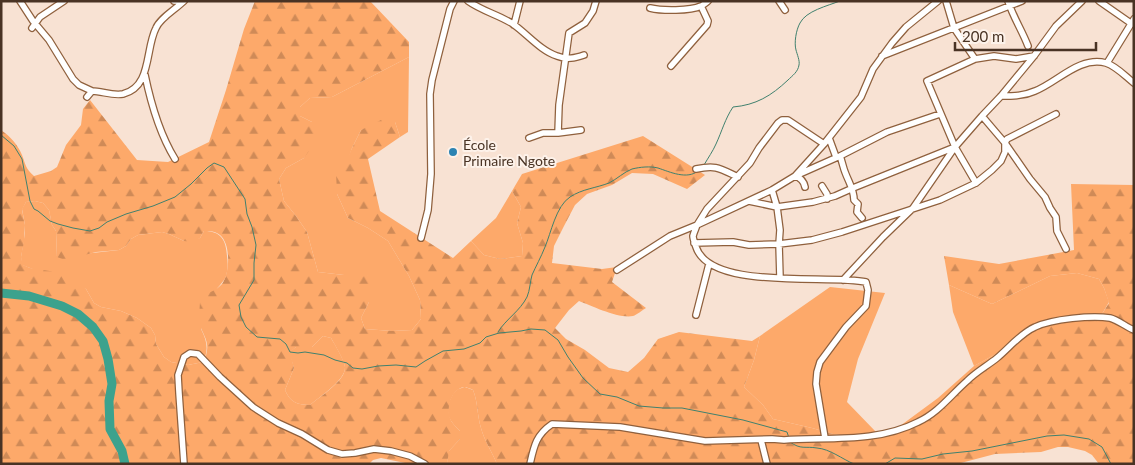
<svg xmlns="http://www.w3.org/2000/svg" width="1135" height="465" viewBox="0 0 1135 465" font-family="Lato,sans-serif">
  <defs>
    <pattern id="forest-firs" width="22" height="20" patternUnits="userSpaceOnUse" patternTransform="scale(1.25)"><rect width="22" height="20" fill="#fda96a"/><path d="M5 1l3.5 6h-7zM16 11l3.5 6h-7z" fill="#cf8a57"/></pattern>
  </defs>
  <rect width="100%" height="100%" fill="#f8e2d3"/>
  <path fill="#fda96a" d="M409 57 408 132 400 137 395 122 361 130 352 148 337 194 348 218 368 228 388 241 409 276 420 300 421 319 412 330 392 331 365 329 361 318 369 302 367 275H344L318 272 307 232 296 216 284 201 279 179 286 168 304 158 312 122 300 116V107L310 98 332 97Z
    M512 191 521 207 517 223 523 243 522 256 500 259 484 255 471 241 496 218Z
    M35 201 43 203 49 210 52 225 56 231 57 257 119 250 126 246 131 239 138 235 162 232 169 234 184 241 200 238 204 231C221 231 226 240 227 256 228 263 228 269 226 276 224 282 218 286 215 292 210 304 206 317 201 329 207 341 209 350 203 362L188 365 171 362 164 357 156 344 155 335 151 328 137 318 121 311 101 307 94 303 86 289 22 265 21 257 25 233V225L22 209 26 202Z
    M1077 273 1099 279 1104 288 1109 302 1102 314 1072 319 1005 349 974 366 953 312 949 285 992 304 1050 276Z
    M830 287 885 293 858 359 847 402 876 432 858 438 833 434 812 428 773 419 763 405 744 387 754 360 760 336Z
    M323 336 331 338C335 345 344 359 345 367 346 380 319 397 310 405 297 405 290 402 285 390L294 368 289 352 296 347H312Z
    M465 387 473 390C478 402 477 415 481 428 484 440 492 452 497 464H447L448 452 460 439V431C456 427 451 422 449 417 446 409 450 395 457 390 458 389 464 387 465 387Z"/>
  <path fill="url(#forest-firs)" fill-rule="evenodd" d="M255 1H370L409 42V57L332 97 310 98 300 107V116L312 122 323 129 314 144 304 158 286 168 279 179 284 201 296 216 307 232 318 272 344 275H367L373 282 369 302 361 318 365 329 392 331 412 330 421 319 420 300 409 276 388 241 368 228 348 218 337 194 336 172 346 162 352 148 361 130 381 120 395 122 400 137 368 159 380 211 453 258 471 241 484 255 500 259 522 256 523 243 517 223 521 207 512 191 522 174 643 136 705 175 687 189 653 174 632 173 612 185 587 194 575 205 564 226 554 246 552 263 602 269 617 267 612 282 646 308C642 310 637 315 633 316 619 319 592 306 579 301L569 310 555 328 566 339 585 350 609 368 628 372 644 358 658 339 679 332 752 341 760 336 754 360 744 387 763 405 773 419 812 428 833 434 858 438 900 426 938 398 974 366 1005 349 1032 330 1072 319 1102 314 1109 303 1104 288 1099 279 1077 273 1050 276 992 304 949 285 944 256 999 264 1074 250 1071 184 1134 185V464H1099L1092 455 1085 451 1068 447H1058L1041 452 995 454 957 464H497C492 452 484 440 481 428 477 415 478 402 473 390 471 389 466 387 465 387 452 388 446 407 450 418 451 422 456 427 460 431V439L449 451 447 464H410L381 458 373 460 369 464H1V130C10 136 18 145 22 155 26 165 25 168 34 176L51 171 57 167 66 145 81 125 83 109 90 100 137 160 168 162 209 142 226 90 244 29ZM35 201 43 203 49 210 52 225 56 231 57 257 65 260 96 252 119 250 126 246 131 239 138 235 162 232 169 234 184 241 193 242 200 238 204 231C210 231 215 231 220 235 231 244 230 273 222 284 217 290 208 293 201 296 199 306 199 318 201 328 202 331 203 332 204 335 209 345 208 353 203 362L188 365 171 362 164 357 156 344 155 335 151 328 137 318 121 311 101 307 94 303 86 289 72 278 56 272 30 268 23 265 21 257 24 242 25 225 22 210 26 202ZM323 336 331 338C335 345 344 360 345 367 346 381 319 397 310 405 297 405 290 402 285 390L294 368 290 352 296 347H312Z"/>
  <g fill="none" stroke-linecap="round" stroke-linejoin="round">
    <path stroke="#40816e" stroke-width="1" d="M1 135 14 146 22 159 30 201 34 209 38 211 50 221 58 224 73 228 90 231 99 228 107 222 126 214 153 206 175 197 191 184 207 168 214 163 224 167 245 199 247 214 252 227 256 245 254 263V280L239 305 241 317 246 327 257 337 280 339 286 344 290 352 298 353 305 352 324 355 335 360 347 363 353 368 362 369 378 366 396 365 416 367 425 361 443 351 464 349 480 343 486 337 499 333 521 331 531 329 545 330 558 340 568 357 583 378 600 394 617 397 639 406 663 408H682L743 420 787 432 789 438
      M704 165C708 158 713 151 716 144 722 131 725 119 733 107 756 105 771 96 788 80 792 76 798 72 799 65 800 61 797 54 796 50 794 43 796 30 800 23 806 11 827 6 840 1
      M498 332C506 319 520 311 527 297 530 290 530 282 532 275 536 266 541 257 545 247 551 233 556 206 570 197 582 189 596 188 609 183 617 179 624 172 632 169 640 167 650 166 658 168 670 172 687 180 698 171
      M790 442C801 450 805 446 817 448 830 449 842 459 854 464
      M885 464 895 458 922 459 943 454 972 451 1047 436 1064 435 1089 439 1102 447 1111 464"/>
    <path stroke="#3ca28d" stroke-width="9" d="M1 293 29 296 62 306 78 314 93 327 103 341 108 359 112 384 109 401 110 429 122 451 125 464"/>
    <g stroke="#8f603d" stroke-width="8">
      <path id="minor" d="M20 1 33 21 49 40 73 79 79 85 92 91
        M174 1H179
        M468 1C482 11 499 15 513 24 527 34 541 51 557 56 567 60 575 58 584 55
        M779 1 785 10
        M946 1 954 28 975 59
        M1008 1C1013 17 1022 30 1028 46
        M1099 1 1132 24
        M650 8C662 11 690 11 701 6 702 6 707 2 708 1
        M514 25 520 1
        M32 28 40 17 64 1
        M882 56 1022 1
        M1107 63 1134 19
        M671 66 707 25 708 21 701 6
        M145 75C151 104 159 133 175 159
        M1001 96C1013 96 1024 96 1035 91 1058 82 1079 56 1106 63 1116 66 1125 76 1134 83
        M87 97 92 91C102 91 112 96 123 94 152 87 145 49 156 28 160 18 176 9 184 1
        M982 116 1005 143 1030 179 1045 197 1050 208 1056 217 1057 231 1066 249
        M558 133 559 105 569 33 585 23 593 11 596 1
        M529 138 543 133H558L581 130
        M829 138 836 157
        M840 156C842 161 843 167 845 172 849 183 854 189 854 200L858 204 857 212 862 218
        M696 169C716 165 719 168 738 177
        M976 183 955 147 927 81 975 59 994 56 1016 59 1034 56
        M822 186 827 194V199
        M805 187C804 181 801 178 795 176L840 156 887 132 940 114
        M772 190 777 207 780 230 779 244 780 278
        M749 201 777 207 813 202 835 196 853 188 955 147
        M421 238 428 210 431 174 430 94 432 80 450 9 454 1
        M694 243 733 242 749 245 779 244 812 240 842 232 940 200 976 183 992 170 1001 161 1005 152V143L1007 139 1056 114
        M617 270 670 236 697 225 707 209 750 163 759 148 778 123 782 120H788L824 144
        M843 280 883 237 913 208 955 147 982 116 1001 96 1034 56 1056 26 1082 1
        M696 315 709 264
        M825 438 816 384 817 372 820 362 846 327 866 306 868 290 866 282C829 274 710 291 696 247 695 244 693 239 693 236 694 232 696 228 697 225L772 190 795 176 824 144 861 97 873 69 892 43 906 27 938 1
        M761 440 767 464
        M184 464 179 393 178 375 184 357 190 353 198 354 220 377 253 407 278 423 302 434 328 450 342 454 355 453 374 449 391 451 410 456 425 464
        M530 464C534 446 536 435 552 424L620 427 705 441 772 439 784 440C828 437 877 443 918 422 938 413 951 395 967 381 976 372 987 366 997 358 1009 348 1021 333 1035 327 1052 319 1092 315 1110 318 1118 320 1126 327 1134 330"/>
    </g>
    <use href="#minor" stroke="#fff" stroke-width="5.5"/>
  </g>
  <circle fill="#2c83b2" stroke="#fdf2ea" stroke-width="2" cx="453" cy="152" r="5"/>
  <g text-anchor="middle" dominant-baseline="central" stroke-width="4" stroke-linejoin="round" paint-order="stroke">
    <g font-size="14" fill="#493324" stroke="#fdf2ea" text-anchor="start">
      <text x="463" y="144">École<tspan x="463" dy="16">Primaire Ngote</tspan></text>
    </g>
  </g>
  <rect width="1135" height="465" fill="none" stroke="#493324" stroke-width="5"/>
  <path d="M955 42v8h141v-8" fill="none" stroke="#493324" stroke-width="2.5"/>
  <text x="962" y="42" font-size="15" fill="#493324" stroke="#fdf2ea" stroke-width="4" paint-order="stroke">200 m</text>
</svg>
